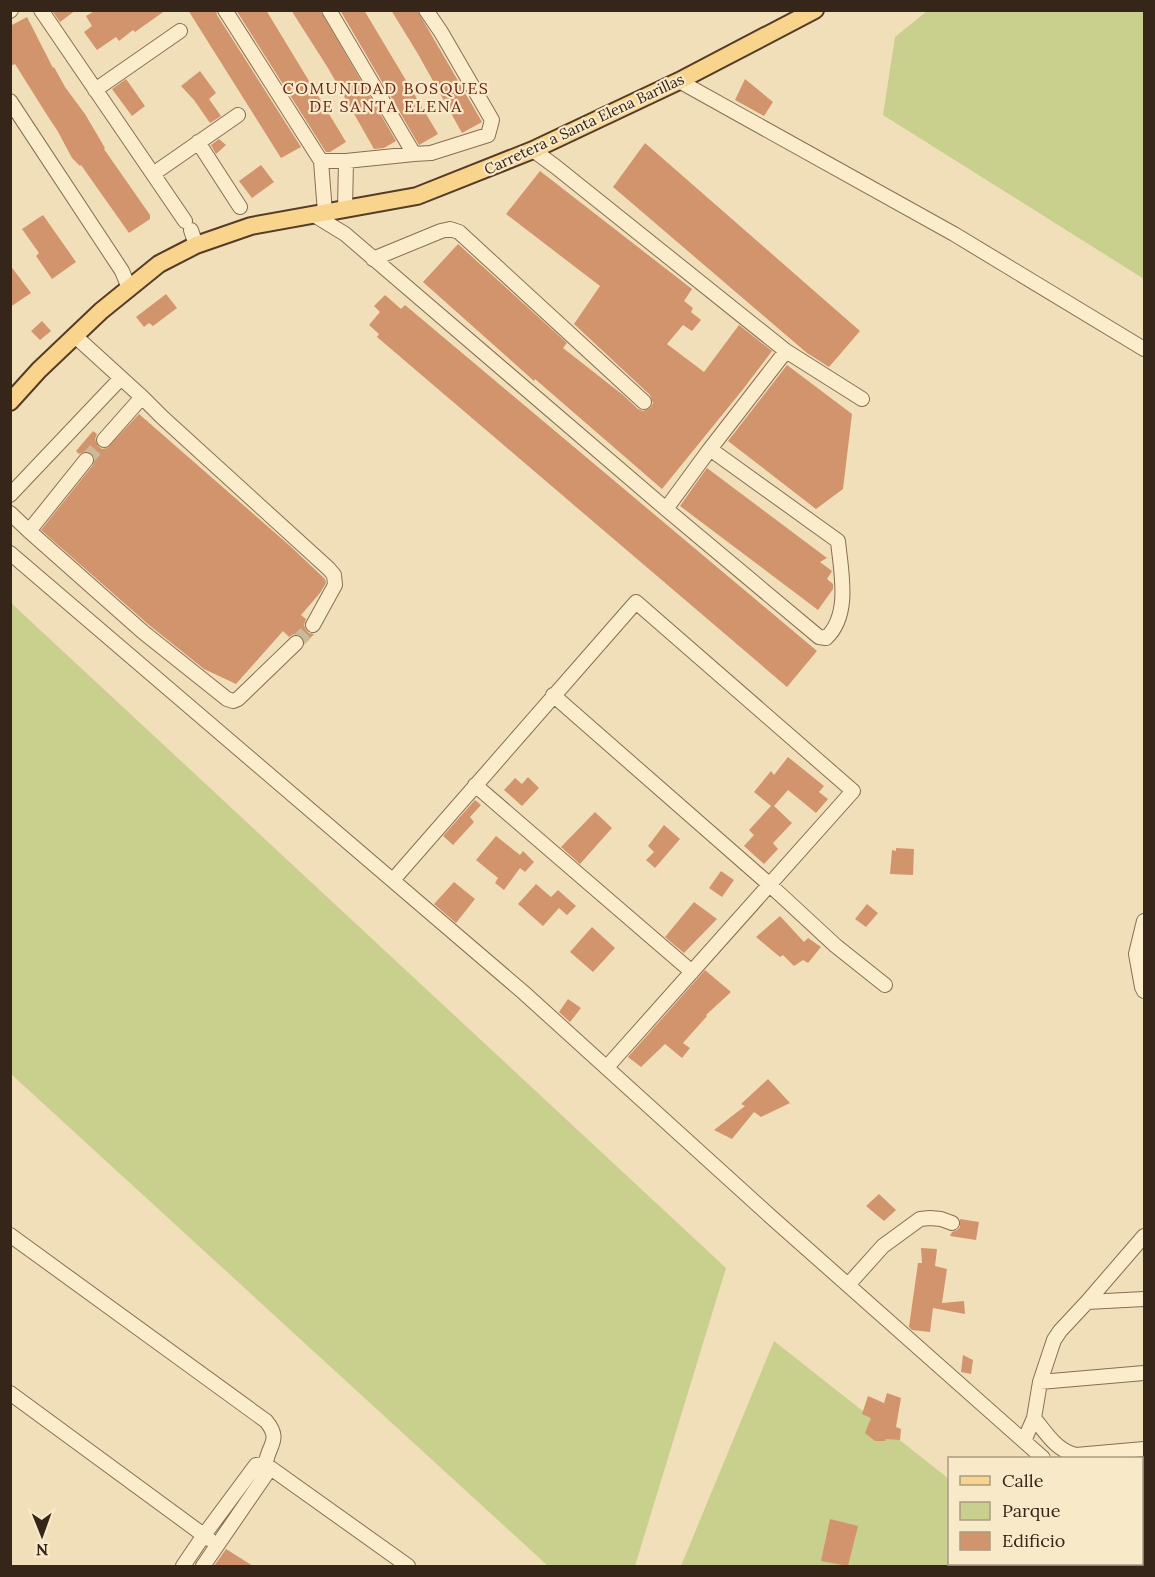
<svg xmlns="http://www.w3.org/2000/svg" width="1155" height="1577" viewBox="0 0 1155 1577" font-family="Lora,serif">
  <rect width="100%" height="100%" fill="#f1dfb9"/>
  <path fill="#c9cf8d" d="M927 11H1144V279L883 115 895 37Z
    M10 602 726 1268 635 1566H548L11 1074Z
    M774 1341 949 1479 950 1564H1056L1060 1566H681Z"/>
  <path fill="#d2946c" d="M55 10H76L60 22 53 12Z
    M96 10H166L135 32 133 30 119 41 116 37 97 50 84 32 92 26 86 16Z
    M188 10H216L217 15 301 147 281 158Z
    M236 10H266L346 142 330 152H326Z
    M291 10H320L396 141 384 148 374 149 328 68Z
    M340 10H364L438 134 419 145Z
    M391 10H417L482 122 462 133 418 54Z
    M27 17 53 68 54 67 65 87 85 114 105 148 104 149 150 215V219L129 233 81 165 80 166 72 158 57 130 47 115 15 64 10 66V26Z
    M200 71 216 93 209 99 221 116 210 123 194 100 181 86Z
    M126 79 145 106 132 116 112 89Z
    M745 79 773 102 764 116 735 100Z
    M219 139 226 145 216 154 211 145Z
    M645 143 860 331 829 367 807 353 613 187Z
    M261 165 274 182 252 198 239 181Z
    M540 171 692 289 684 301 693 308 691 312 701 320 692 331 683 325 667 344 704 372 739 325 772 351 744 388 662 489 535 379 534 381 423 282 458 244 567 343 563 348 623 395 638 409 643 411 650 408 653 403 650 395 574 324 600 286 506 214Z
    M43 215 76 262 52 279 36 256 39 253 22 229Z
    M10 265 31 293 10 307Z
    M166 294 177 308 153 326 149 323 144 327 136 317Z
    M385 295 401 309 405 305 817 651 787 687 377 337 379 334 369 325 380 312 374 306Z
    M42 321 51 331 40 340 31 331Z
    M787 365 852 414 843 489 816 509 728 441Z
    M139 414 289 545 325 579 326 583 320 593 301 615 306 619 304 625 306 630 309 633 314 634 305 644 303 637 299 635 294 634 289 637 283 631 236 684 204 669 149 625 41 530 93 465 95 457 92 453 87 451 79 454 76 451 93 431 97 434 95 439 98 446 102 449 107 448Z
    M707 468 827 558 820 562 832 571 827 579 833 584V589L818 610 680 506Z
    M788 757 824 786 819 792 828 799 816 813 788 790 774 806 792 823 773 843 778 849 764 864 744 846 754 835 749 830 771 806 754 792 771 771 774 775Z
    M528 777 539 788 522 806 504 790 515 778 522 784Z
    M475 800 481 805 470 817 474 822 453 845 443 836Z
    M595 812 612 828 580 864 561 847Z
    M664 825 680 839 655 868 646 860 654 852 648 846Z
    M496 836 520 855 523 851 534 862 525 872 520 868 504 890 495 883 498 878 476 860Z
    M896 848 914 849 913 875 890 874 892 850 896 851Z
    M721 871 734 880 722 897 709 888Z
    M454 882 475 899 456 923 434 904Z
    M536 884 551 897 558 890 576 906 567 915 559 908 543 926 518 904Z
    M694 902 717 919 684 953 665 937Z
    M867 904 878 913 866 927 855 919Z
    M780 916 804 942 808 938 821 947 808 963 803 960 794 966 783 955 780 957 756 937Z
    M592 927 615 948 593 972 570 952Z
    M705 970 731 992 706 1015 707 1016 683 1043 690 1048 682 1058 665 1044 641 1067 628 1057Z
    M568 999 581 1008 570 1022 559 1012Z
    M768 1079 790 1103 761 1117 754 1112 732 1139 714 1130 745 1106 741 1104Z
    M879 1194 896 1210 884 1221 866 1206Z
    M960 1219 979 1222 976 1240 950 1236 952 1232 957 1230 960 1227Z
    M921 1248 937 1249 935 1266 947 1269 942 1303 964 1301 965 1314 933 1308 930 1332 912 1330 909 1327 918 1263H922Z
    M963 1355 973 1360 971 1374 961 1372Z
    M887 1393 901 1398 896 1427 901 1429 900 1440 886 1439 885 1441H875L865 1433 871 1418 862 1414 868 1396 884 1403Z
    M830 1519 858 1526 848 1566 821 1561Z
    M226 1549 253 1566H214Z"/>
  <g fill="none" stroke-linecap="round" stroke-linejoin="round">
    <path stroke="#cbba99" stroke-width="14" stroke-dasharray="14 7" stroke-linecap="butt" d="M86 460 104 440
      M296 643 313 625"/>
    <g stroke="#886e53" stroke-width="16">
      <path id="minor" d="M41 10 185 221
        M225 10 321 161H346L414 154 329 10
        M10 11 11 10
        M679 81 954 234 1144 349
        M95 90 180 31
        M10 101 122 271 129 288
        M198 142 240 207
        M533 150 556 167 786 351 862 399
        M414 154 431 153 488 135 492 120 441 32 426 10
        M321 161 325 213
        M153 174 238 115
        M345 209 346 161
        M314 215 345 234 666 509 819 637 826 638C851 615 841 572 838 541L710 449
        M191 230 196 245
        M373 259 441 231 450 229 459 232 644 402
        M75 336 142 397
        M104 440 142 397 162 417 329 569 334 575 335 585 313 625
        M86 460 29 531 143 632 227 699 233 701 238 699 296 643
        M10 495 121 378
        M666 509 710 449 786 351
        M10 513 29 531
        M10 553 523 992 770 1216 1043 1458
        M553 695 770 885 836 946 885 985
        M475 785 692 972
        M393 880 636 602 853 791 607 1067
        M1144 921 1136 954 1142 987 1144 991
        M10 1235 266 1421C282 1440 268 1445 266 1463 265 1465 267 1471 267 1473L203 1566
        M848 1285 883 1246 920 1219 930 1218 941 1219 952 1223
        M1087 1302 1144 1299
        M1040 1382 1144 1373
        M10 1393 209 1539
        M1034 1418C1046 1433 1056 1450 1076 1455L1144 1449
        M1024 1441 1034 1418 1040 1382 1054 1340 1060 1331 1087 1302 1144 1236
        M183 1566 204 1535 256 1465 265 1464 408 1566"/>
    </g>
    <g stroke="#543c28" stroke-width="20">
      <path id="major" d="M10 402 39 370 101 311 159 264 196 245 251 226 417 196 533 150 679 81 815 10"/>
    </g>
    <use href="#minor" stroke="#fbeccc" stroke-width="14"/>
    <use href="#major" stroke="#f8d48c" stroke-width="16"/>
  </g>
  <g text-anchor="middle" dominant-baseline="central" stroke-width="4.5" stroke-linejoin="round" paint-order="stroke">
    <g font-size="15" fill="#352619" stroke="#f8e9c9">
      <text transform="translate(584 124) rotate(-25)">Carretera a Santa Elena Barillas</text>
    </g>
    <g font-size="16" letter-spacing="1.5" fill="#652416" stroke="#f8e9c9">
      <text x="386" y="88">COMUNIDAD BOSQUES<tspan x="386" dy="18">DE SANTA ELENA</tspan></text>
    </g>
  </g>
  <rect width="1155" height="1577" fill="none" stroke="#352619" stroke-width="24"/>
  <rect x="948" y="1457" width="195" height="108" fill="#f8e9c9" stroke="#aa9b83" stroke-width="1.5"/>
  <rect x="960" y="1476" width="30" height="9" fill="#f8d48c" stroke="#aa9b83" stroke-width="1.5"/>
  <text x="1002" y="1487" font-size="18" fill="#352619">Calle</text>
  <rect x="960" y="1502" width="30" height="18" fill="#c9cf8d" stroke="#aa9b83" stroke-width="1.5"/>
  <text x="1002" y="1517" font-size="18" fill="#352619">Parque</text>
  <rect x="960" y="1532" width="30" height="18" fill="#d2946c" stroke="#aa9b83" stroke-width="1.5"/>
  <text x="1002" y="1547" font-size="18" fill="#352619">Edificio</text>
  <g transform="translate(42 1535) rotate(179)" stroke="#f8e9c9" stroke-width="4.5" paint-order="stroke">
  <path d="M0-4.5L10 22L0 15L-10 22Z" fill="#352619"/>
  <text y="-9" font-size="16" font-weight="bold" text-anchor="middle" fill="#352619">N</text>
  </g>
</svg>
